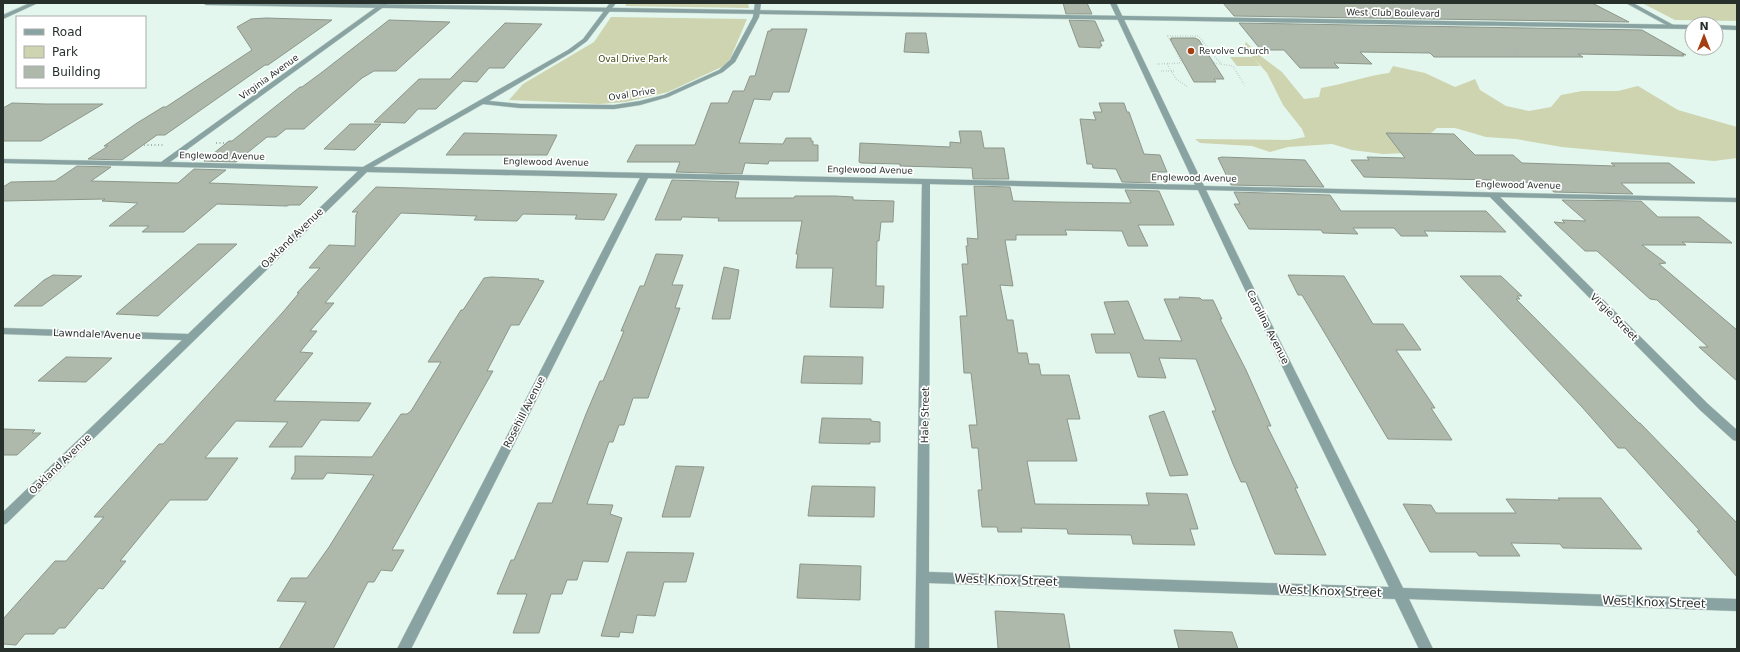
<svg xmlns="http://www.w3.org/2000/svg" width="1740" height="652" viewBox="0 0 1740 652" font-family="'DejaVu Sans',sans-serif">
  <rect width="100%" height="100%" fill="#e4f7ee"/>
  <path fill="#cdd4af" d="M625 3H748L749 8 626 6Z
    M1642 3H1737V21L1675 20Z
    M611 17 747 19 728 64 668 92 626 102 599 104 509 100 523 84 594 42Z
    M1246 42 1258 54 1282 72 1304 99 1319 97 1321 88C1344 84 1366 76 1389 73L1393 66 1425 73 1455 87 1475 79 1480 90 1506 106 1529 111 1551 107 1561 95 1582 91H1618L1638 86 1678 110 1737 127V158L1714 161 1562 147 1516 139 1486 137 1455 128H1437L1407 153 1383 154 1352 150 1332 144 1288 147 1270 152 1252 146 1200 143 1195 139 1289 140 1305 137 1302 129 1283 105 1267 73 1244 47Z
    M1230 57H1253L1260 66H1237Z"/>
  <path fill="#aeb9ac" stroke="#8c978a" d="M1063 3H1087L1092 14H1066Z
    M1223 3H1592L1629 22 1234 16Z
    M266 18 332 20 268 65H265L165 135H157L122 160 88 159 108 146H104L137 123 163 107H166L252 50 237 27 251 19Z
    M389 20 450 22 396 71H374L362 78 304 129H286L276 137H267L236 162 204 161 229 141H232L300 87H302L321 73Z
    M1069 20 1095 21 1104 41H1100L1102 46H1100V48L1079 47Z
    M505 23 542 24 504 68H489L477 82 463 81 436 109H418L405 123 374 122 419 79H450Z
    M1239 23 1642 30 1686 55 1682 54 1684 56 1578 54 1583 57H1434L1430 53 1360 52 1372 64 1334 63 1339 68H1300L1284 50H1261Z
    M771 29H807L789 92H773L770 100 754 99 739 143 783 144 786 138H811V141H813V145H818V161H769L768 164 745 163 742 174 676 172 680 162H627L636 145H695L711 103H728L733 91H744L750 76H755L768 31H771Z
    M906 33H926L929 53 904 52Z
    M1171 38H1195L1199 40 1224 79H1214L1216 82H1194L1170 39H1172Z
    M12 103 46 104H103L41 141H3V108Z
    M1099 103H1124L1127 112H1129L1144 154 1160 155 1167 172H1151L1156 183 1122 182 1116 169 1093 168 1092 164H1087L1080 119 1096 120 1093 112H1102Z
    M350 124H381L355 150 324 149Z
    M959 131H981L984 148H1004L1009 179H973L972 168 900 166V164L861 163 859 162 860 143 950 147V142L961 143Z
    M464 133 557 135 547 155H446Z
    M1386 133 1454 134 1475 155H1513L1522 163 1615 166 1611 163H1669L1695 183H1621L1633 194 1554 192 1543 183 1492 181V180L1364 177 1351 160H1369L1367 157 1405 158Z
    M1222 157 1305 160 1324 187 1231 185 1218 158Z
    M77 166 111 167 91 181 178 183 194 169 226 170 209 183 318 187 300 205H289L287 206 217 204 184 232H142L149 226H109L138 203 102 201 105 199 3 201V187L11 182 55 181Z
    M672 180 739 182 735 198H794L795 196H835L853 197V200L894 201 893 222H881L879 241H877L876 286H884L883 308 830 307 833 268H796L798 254H796L802 221H718L719 218 685 217H682L681 220H655Z
    M974 186 1010 187 1013 201 1055 202 1131 203 1125 190 1159 191 1174 225H1138L1148 246H1128L1122 231 1065 230 1067 235H1016V240H1005L1013 286 1000 285 1007 320H1013L1018 353H1027L1029 364H1039L1041 375H1069L1080 419H1067L1077 461H1027L1035 504 1149 505 1146 493 1187 494 1198 529H1190L1195 545 1133 544 1131 535 1068 534 1067 529 1021 528 1022 532H998L997 527H982L978 490H982L978 448H972L969 425H977L971 373H964L960 316H967L962 264H968L966 246H968L967 238 978 239Z
    M376 187 617 194 604 220 575 219 577 215 523 214 517 221 474 220 477 216 401 213 325 303H334L310 331H317L300 352 313 353 274 401 371 403 359 421 321 420 302 447H269L288 422 236 421 205 458H238L207 500H170L120 561H126L103 589 99 588 65 628H59L54 634H25L16 645 3 644V619L55 561H66L104 517H94L159 444H163L283 312 299 293H297L320 268H309L329 245 355 246 356 215 358 212H352Z
    M1234 192 1330 195 1341 211H1486L1506 232 1424 231 1428 236H1401L1394 228H1353L1358 234 1323 233 1321 230 1249 229 1234 204H1240Z
    M1562 200 1641 201 1658 217H1699L1732 243 1682 242 1686 245H1642L1666 263 1659 264 1737 330V381L1699 347H1708L1657 300 1650 299 1597 251H1585L1554 222 1565 223 1562 220 1586 221Z
    M198 244H237L158 316 116 314Z
    M656 254 683 255 672 285H683L675 308H680L648 398H633L624 425H619L613 442H609L587 504 613 505 610 514 622 518 608 562 583 561 577 580H567L562 594H551L539 633H513L527 594H497L511 560H514L538 503H552L586 414 600 381H603L624 331H621L640 286H644Z
    M724 267 739 270 730 319H712Z
    M53 275 82 276 42 306H14L44 280Z
    M1288 275 1344 276 1373 324H1403L1421 350H1396L1435 408H1431L1452 440 1388 439 1302 295H1298Z
    M1460 276H1501L1522 296H1517L1520 299H1516L1639 423H1640L1737 523V577L1697 531H1700L1625 448H1618L1582 407Z
    M491 277 539 279 538 280 544 281 519 325H511L487 371H493L392 550H404L392 571 381 570 374 582H368L333 649H279L306 602 277 601 291 578H307L329 547 374 475 327 473 323 479H291L295 472V456L372 457 401 414H407L411 411 441 362H428L461 310H463L484 278Z
    M1179 297 1200 298 1202 300H1213L1222 319H1220L1246 370 1271 426H1267L1298 488H1295L1326 555 1275 554 1246 482H1241L1233 464 1212 411H1216L1196 359 1159 358 1166 378 1138 377 1130 353H1096L1091 334H1115L1104 302 1128 301 1144 340 1182 341 1164 299H1180Z
    M804 356 863 357 862 384 801 383Z
    M66 357 112 358 86 382 38 381Z
    M1164 411 1188 475 1170 476 1149 416Z
    M822 418 871 419V421L880 422V442H870V444L819 443Z
    M3 429 35 430 32 433H41L17 455H3Z
    M676 466 704 467 690 517H662Z
    M812 486 875 487 874 517 808 516Z
    M1558 498H1601L1642 549 1563 548 1560 544 1511 543 1520 556H1479L1476 552H1430L1403 504 1431 505 1436 513H1516L1506 499 1560 500Z
    M627 552 694 553 686 582H664L655 616 637 615 633 633 620 632 619 637 601 636Z
    M800 564 861 566 860 600 797 598Z
    M995 611 1064 614 1070 649H1002L998 648Z
    M1174 630 1232 632 1238 649H1179Z"/>
  <g fill="none" stroke-linecap="round" stroke-linejoin="round">
    <g stroke="#c2d3cb" stroke-width="1">
      <path id="minor" d="M30 3H38L3 19V15Z
        M382 3H389L170 162 363 167 568 50 583 39 610 3H616L587 41 572 52 489 101 520 104 614 105 640 101 664 95 719 70 730 60 753 17 755 3H761L759 17 735 62 723 72 668 97 640 105 614 109 520 108 483 104 373 167 1195 185 1110 3H1116L1204 186 1737 198V202L1500 197 1708 404 1737 430V441L1733 440 1700 410 1490 197 1206 190C1270 324 1338 455 1403 588L1737 599V611L1409 599 1433 649H1419L1395 599 929 583V649H915L922 184 648 178 411 649H397L640 178 367 172 7 523 3 525V512L182 340 3 334V328L188 334 358 171 3 163V159L161 162ZM930 184 1198 190C1260 324 1326 455 1389 587L929 572Z
        M1626 3H1633L1677 27 1672 28Z"/>
    </g>
    <g stroke="#c2d3cb" stroke-width="1">
      <path id="tertiary" d="M203 3H308L1692 25V29L206 5Z
        M1716 25 1737 26V30L1716 29Z"/>
    </g>
    <path stroke="#a4b3ac" stroke-width="1.5" stroke-dasharray="0.5 2" stroke-linecap="butt" d="M1489 37 1495 42
      M1503 54 1519 53 1514 48
      M1182 63 1168 36H1199L1212 54 1221 63
      M1214 63 1233 66 1245 86
      M1157 64 1182 63
      M1167 64 1176 79 1188 87
      M1161 71H1176"/>
    <path stroke="#a4b3ac" stroke-width="2" stroke-dasharray="1 2.5" stroke-linecap="butt" d="M216 143H227
      M144 145H163"/>
    <use href="#minor" fill="#88a3a1" fill-rule="evenodd"/>
    <use href="#tertiary" fill="#88a3a1" fill-rule="evenodd"/>
  </g>
  <circle fill="#a43f13" stroke="#fff" stroke-width="1.5" cx="1191" cy="51" r="4"/>
  <g text-anchor="middle" dominant-baseline="central" stroke-width="3.5" stroke-linejoin="round" paint-order="stroke">
    <g font-size="9" fill="#28302c" stroke="#fff">
      <text transform="translate(1393 13) rotate(1)">West Club Boulevard</text>
      <text transform="translate(269 77) rotate(-36)">Virginia Avenue</text>
      <text transform="translate(632 94) rotate(-9)">Oval Drive</text>
      <text transform="translate(222 156) rotate(1)">Englewood Avenue</text>
      <text transform="translate(546 162) rotate(1)">Englewood Avenue</text>
      <text transform="translate(870 170) rotate(1)">Englewood Avenue</text>
      <text transform="translate(1194 178) rotate(1)">Englewood Avenue</text>
      <text transform="translate(1518 185) rotate(1)">Englewood Avenue</text>
    </g>
    <g font-size="9" fill="#28302c" stroke="#fff" text-anchor="start">
      <text x="1199" y="51">Revolve Church</text>
    </g>
    <g font-size="9" fill="#414810" stroke="#fff">
      <text x="633" y="59">Oval Drive Park</text>
    </g>
    <g font-size="10" fill="#28302c" stroke="#fff">
      <text transform="translate(292 238) rotate(-44)">Oakland Avenue</text>
      <text transform="translate(1614 317) rotate(45)">Virgie Street</text>
      <text transform="translate(1268 327) rotate(63)">Carolina Avenue</text>
      <text transform="translate(97 334) rotate(2)">Lawndale Avenue</text>
      <text transform="translate(524 412) rotate(-63)">Rosehill Avenue</text>
      <text transform="translate(925 415) rotate(-89)">Hale Street</text>
      <text transform="translate(60 464) rotate(-44)">Oakland Avenue</text>
    </g>
    <g font-size="12" fill="#28302c" stroke="#fff">
      <text transform="translate(1006 580) rotate(2)">West Knox Street</text>
      <text transform="translate(1330 591) rotate(2)">West Knox Street</text>
      <text transform="translate(1654 602) rotate(2)">West Knox Street</text>
    </g>
  </g>
  <rect width="1740" height="652" fill="none" stroke="#28302c" stroke-width="8"/>
  <rect x="16" y="16" width="130" height="72" fill="#ffffff" stroke="#a9acab"/>
  <rect x="24" y="29" width="20" height="6" fill="#88a3a1" stroke="#a9acab"/>
  <text x="52" y="36" font-size="12" fill="#28302c">Road</text>
  <rect x="24" y="46" width="20" height="12" fill="#cdd4af" stroke="#a9acab"/>
  <text x="52" y="56" font-size="12" fill="#28302c">Park</text>
  <rect x="24" y="66" width="20" height="12" fill="#aeb9ac" stroke="#a9acab"/>
  <text x="52" y="76" font-size="12" fill="#28302c">Building</text>
  <g transform="translate(1704 36)"><circle r="19" fill="#ffffff" stroke="#a9acab"/>
  <path d="M0-3L7 15L0 10L-7 15Z" fill="#a43f13"/>
  <text y="-6" font-size="11" font-weight="bold" text-anchor="middle" fill="#28302c">N</text>
  </g>
</svg>
